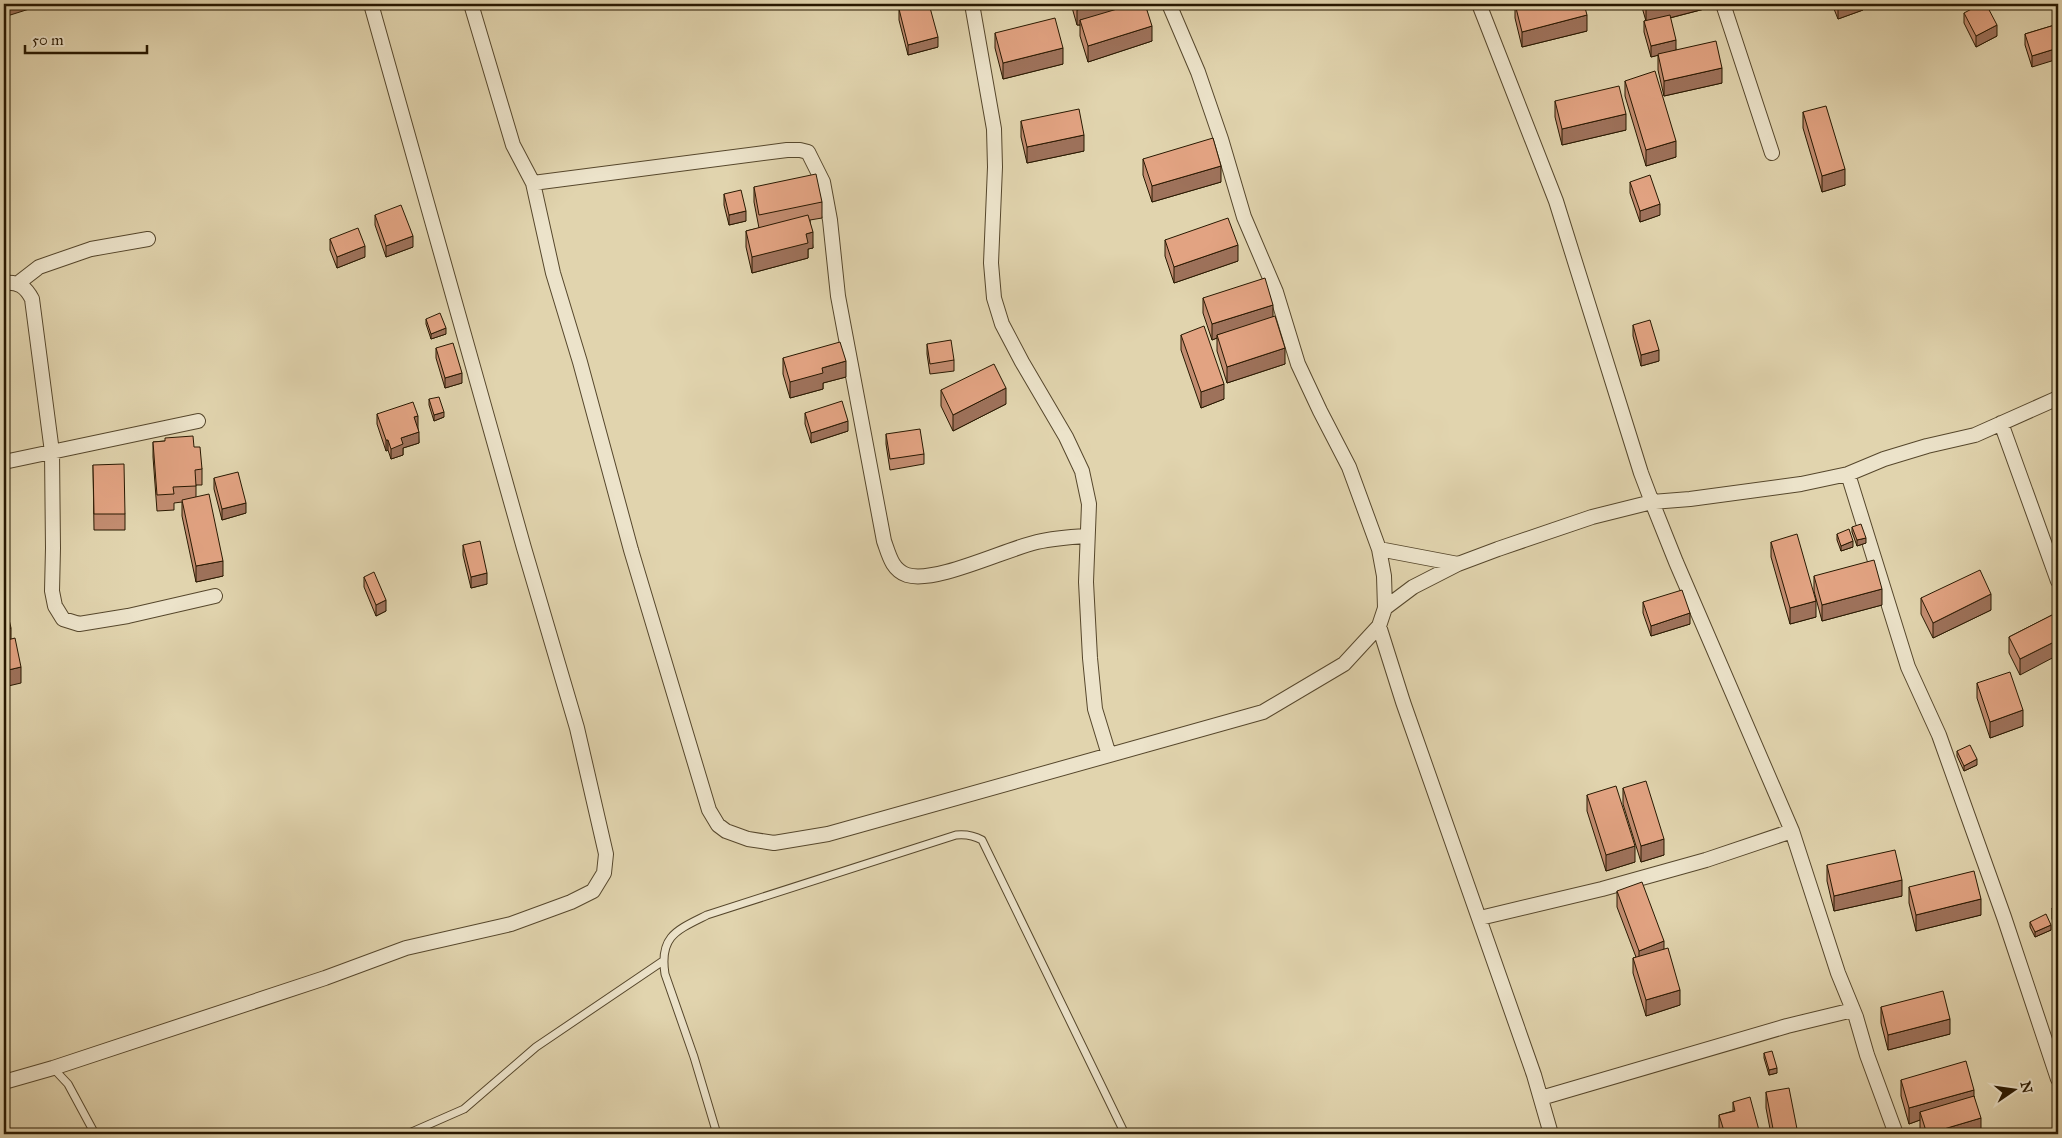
<svg xmlns="http://www.w3.org/2000/svg" width="2062" height="1138" viewBox="0 0 2062 1138" font-family="'IM FELL Great Primer',serif">
  <rect width="100%" height="100%" fill="#e1d4ae"/>
  <filter id="stains"><feTurbulence type="fractalNoise" baseFrequency=".004" numOctaves="4"/><feColorMatrix values="0 0 0 0 .2 0 0 0 0 .09 0 0 0 0 .02 0 0 0 .5 -.17"/></filter>
  <radialGradient id="worn" r=".72"><stop offset=".6" stop-color="#630" stop-opacity="0"/><stop offset="1" stop-color="#630" stop-opacity=".3"/></radialGradient>
  <g fill="none" stroke-linecap="round" stroke-linejoin="round">
    <g stroke="#56472c" stroke-width="9">
      <path id="service" d="M53 1068 68 1084 95 1134
        M407 1134 464 1109 536 1047 663 961
        M717 1134 694 1057 665 974C659 936 677 930 707 915L956 835C966 834 973 835 982 840L1125 1134"/>
    </g>
    <g stroke="#56472c" stroke-width="16">
      <path id="minor" d="M471 4 513 145 533 183 553 273 580 362 631 550 709 810 718 825 726 831 748 839 774 843 828 834 1263 712 1344 664 1379 626 1385 608 1413 587 1458 564 1498 549 1592 517 1652 502 1676 562 1792 831 1838 973 1856 1017 1867 1055 1896 1134
        M972 4 994 129 995 167 991 263 994 298 1002 324 1022 362 1066 437 1082 471 1089 504 1086 582 1090 658 1095 709 1109 755
        M1169 4 1198 72 1221 139 1244 217 1276 292 1298 364 1320 411 1349 467 1379 549 1384 576 1385 608
        M1479 4 1556 201 1641 473 1652 502 1690 499 1801 484 1848 474 1884 459 1927 446 1975 435 2058 398
        M1723 4 1772 153
        M533 183 787 150H800L808 152 823 182 830 220 838 296 884 541C889 555 892 570 907 575 935 584 1006 549 1037 542 1054 538 1070 537 1087 536
        M4 283C18 281 26 287 32 299L52 452 53 548 52 591 55 606 63 619 79 624 128 616 215 596
        M17 284 39 267 91 249 148 239
        M2001 423 2058 581
        M4 462 198 421
        M1848 474 1908 667 1939 735 2004 917 2058 1079
        M1379 549 1458 564
        M1379 626 1403 702 1534 1075 1551 1134
        M1480 918 1602 889 1706 860 1792 831
        M4 1082 53 1068 325 978 406 948 511 924 571 902 593 891 604 873 606 854 577 728 524 548 371 4
        M1541 1098 1787 1026 1853 1010"/>
    </g>
    <use href="#service" stroke="#ece3ca" stroke-width="7"/>
    <use href="#minor" stroke="#ece3ca" stroke-width="14"/>
  </g>
  <path fill="#c28c70" stroke="#281801" d="M1071 4H1132L1152 41 1088 62 1080 36V25H1077Z
    M1515 4 1587 31 1522 47 1515 18Z
    M1641 4H1712V7L1670 18 1676 50 1722 83 1664 96 1658 70V55L1651 57 1644 32V21H1646Z
    M1832 4H1863V10L1838 19Z
    M899 9 938 47 908 55 899 20Z
    M1964 13 1997 36 1976 47 1964 23Z
    M2058 24 2032 67 2025 45V34Z
    M995 33 1063 64 1003 79 995 48Z
    M1625 81 1676 157 1646 166 1625 96Z
    M1555 101 1626 130 1562 145 1555 117Z
    M1803 112 1845 185 1822 192 1803 128Z
    M1021 121 1084 151 1027 163 1021 137Z
    M1143 159 1221 182 1152 202 1143 175Z
    M1630 182 1660 215 1640 222 1630 193Z
    M754 187 822 202V218L810 220 813 248 808 249V258L752 273 746 247V231L759 228 754 202Z
    M724 194 746 221 729 225 724 205Z
    M375 215 413 247 386 257 375 225Z
    M330 239 365 257 337 268 330 250Z
    M1165 240 1238 261 1174 283 1165 256Z
    M1203 298 1273 317 1285 364 1227 383 1217 351V338L1212 340 1203 313Z
    M426 319 446 334 431 339 426 324Z
    M1633 325 1659 361 1641 366 1633 336Z
    M1181 335 1224 399 1201 408 1181 350Z
    M927 344 954 360V371L930 374 927 354Z
    M436 348 462 383 445 388 436 358Z
    M783 358 846 377 823 383V389L790 398 783 374Z
    M941 390 1006 404 953 431 941 406Z
    M429 399 444 417 434 421 429 405Z
    M805 413 848 431 811 443 805 424Z
    M377 414 418 427 419 443 403 448V455L391 459 388 450 386 451 377 424Z
    M886 434 924 454V464L890 470 886 444Z
    M165 441 194 447 202 469V485H196V497L223 576 196 582 182 516V502L174 503V510L157 511 153 457V442Z
    M93 465 125 514V530H94Z
    M214 478 246 513 222 520 214 489Z
    M1852 527 1866 543 1857 546 1852 532Z
    M1837 534 1853 547 1841 551 1837 540Z
    M1771 542 1816 617 1790 624 1771 557Z
    M463 545 487 584 471 588 463 555Z
    M1814 576 1882 605 1822 621 1814 591Z
    M364 577 386 611 376 616 364 587Z
    M1921 598 1991 610 1933 638 1921 614Z
    M1643 602 1690 624 1651 636 1643 613Z
    M2058 612 2020 675 2009 653V637Z
    M1977 683 2023 726 1990 738 1977 698Z
    M1957 751 1977 765 1964 771 1957 756Z
    M1623 788 1664 855 1641 862 1623 804Z
    M1587 795 1635 862 1606 871 1587 811Z
    M1827 865 1902 896 1834 911 1827 881Z
    M1909 887 1981 915 1916 931 1909 903Z
    M1617 891 1664 949 1680 1005 1646 1016 1633 973V958L1636 957 1617 907Z
    M2058 905V933L2052 919V908Z
    M2030 922 2051 930 2035 937 2030 927Z
    M1881 1007 1950 1034 1888 1050 1881 1023Z
    M1764 1053 1777 1073 1769 1075 1764 1058Z
    M1901 1080 1974 1096 1981 1133 1996 1134H1922L1920 1128V1120L1909 1124 1901 1096Z
    M1766 1092 1798 1134H1771L1766 1108Z
    M1733 1102 1760 1134H1720L1719 1131V1115L1733 1111Z"/>
  <path fill="#9e725b" stroke="#281801" d="M12 4H45L4 17V6Z
    M521 4H540L521 9Z
    M1097 4H1132V9L1080 20V25H1077V10Z
    M1194 4H1203L1194 7Z
    M1662 4H1712V7L1646 24V8Z
    M1838 4H1863V10L1838 19Z
    M1872 4H1879L1872 6Z
    M1587 15V31L1522 47V32Z
    M1997 25V36L1976 47V36Z
    M1152 26V41L1088 62V46Z
    M938 37V47L908 55V45Z
    M1676 40V51L1651 57V46Z
    M1063 48V64L1003 79V63Z
    M2058 48V59L2032 67V56Z
    M1722 68V83L1664 96V81Z
    M1626 114V130L1562 145V129Z
    M1084 135V151L1027 163V147Z
    M1676 141V157L1646 166V150Z
    M1221 166V182L1152 202V186Z
    M1845 169V185L1822 192V176Z
    M1660 204V215L1640 222V211Z
    M746 211V221L729 225V215Z
    M813 232V248L808 249V258L752 273V257L806 234Z
    M413 236V247L386 257V246Z
    M1238 245V261L1174 283V267Z
    M365 246V257L337 268V257Z
    M1273 305V321L1217 335V338L1212 340V324Z
    M446 328V334L431 339V334Z
    M1285 348V364L1227 383V367Z
    M1659 350V361L1641 366V355Z
    M846 361V377L823 383V389L790 398V382L822 368Z
    M462 373V383L445 388V378Z
    M1224 384V399L1201 408V392Z
    M1006 388V404L953 431V415Z
    M444 412V417L434 421V415Z
    M418 416V427L414 428V417Z
    M848 421V431L811 443V433Z
    M419 432V443L403 448V455L391 459V449L401 438Z
    M386 440H388V450L386 451Z
    M246 503V513L222 520V509Z
    M1866 538V543L1857 546V540Z
    M1853 541V547L1841 551V546Z
    M223 561V576L196 582V566Z
    M487 573V584L471 588V577Z
    M1882 589V605L1822 621V605Z
    M1991 594V610L1933 638V623Z
    M386 600V611L376 616V605Z
    M1816 601V617L1790 624V608Z
    M1690 613V624L1651 636V626Z
    M11 628V643L4 645V629Z
    M2058 640V655L2020 675V659Z
    M21 667V683L4 687V671Z
    M2023 710V726L1990 738V722Z
    M1977 759V765L1964 771V766Z
    M1664 839V855L1641 862V846Z
    M1635 846V862L1606 871V855Z
    M1902 880V896L1834 911V896Z
    M1981 899V915L1916 931V915Z
    M2051 925V930L2035 937V932Z
    M1664 941V957L1639 966V951Z
    M1680 990V1005L1646 1016V1000Z
    M1950 1019V1034L1888 1050V1035Z
    M1777 1068V1073L1769 1075V1070Z
    M1974 1090V1105L1920 1112V1120L1909 1124V1108Z
    M1981 1118V1134H1927Z"/>
  <path fill="#e2a382" stroke="#281801" d="M4 4H12L4 6Z
    M919 4H929L938 37 908 45 899 9Z
    M1076 4H1097L1077 10Z
    M1134 4H1145L1152 26 1088 46 1080 20Z
    M1515 4H1584L1587 15 1522 32Z
    M1645 4H1662L1646 8Z
    M1981 4H1986L1997 25 1976 36 1964 13Z
    M1670 15 1676 40 1651 46 1644 21Z
    M1055 18 1063 48 1003 63 995 33Z
    M2058 24V48L2032 56 2025 34Z
    M1716 41 1722 68 1664 81 1658 54Z
    M1655 71 1676 141 1646 150 1625 81Z
    M1619 86 1626 114 1562 129 1555 101Z
    M1826 106 1845 169 1822 176 1803 112Z
    M1079 109 1084 135 1027 147 1021 121Z
    M1213 138 1221 166 1152 186 1143 159Z
    M816 174 822 202 759 215 754 187Z
    M1650 175 1660 204 1640 211 1630 182Z
    M741 190 746 211 729 215 724 194Z
    M401 205 413 236 386 246 375 215Z
    M808 215 813 232 806 234 808 243 752 257 746 231Z
    M1228 218 1238 245 1174 267 1165 240Z
    M358 228 365 246 337 257 330 239Z
    M1265 278 1273 305 1212 324 1203 298Z
    M440 313 446 328 431 334 426 319Z
    M1275 316 1285 348 1227 367 1217 335Z
    M1650 320 1659 350 1641 355 1633 325Z
    M1204 326 1224 384 1201 392 1181 335Z
    M951 340 954 360 930 364 927 344Z
    M840 342 846 361 822 368 823 373 790 382 783 358Z
    M453 343 462 373 445 378 436 348Z
    M994 364 1006 388 953 415 941 390Z
    M439 397 444 412 434 415 429 399Z
    M842 401 848 421 811 433 805 413Z
    M413 402 418 416 414 417 419 432 401 438 403 444 391 449 388 440H386L377 414Z
    M920 429 924 454 890 459 886 434Z
    M193 436 194 447H200L202 469 195 470 196 486 173 487 174 494 157 495 153 442 165 441V438Z
    M124 464 125 514H94L93 465Z
    M238 472 246 503 222 509 214 478Z
    M209 494 223 561 196 566 182 500Z
    M1861 524 1866 538 1857 540 1852 527Z
    M1849 529 1853 541 1841 546 1837 534Z
    M1797 534 1816 601 1790 608 1771 542Z
    M480 541 487 573 471 577 463 545Z
    M1874 560 1882 589 1822 605 1814 576Z
    M1980 570 1991 594 1933 623 1921 598Z
    M374 572 386 600 376 605 364 577Z
    M1682 590 1690 613 1651 626 1643 602Z
    M4 598 11 628 4 629Z
    M2058 612V640L2020 659 2009 637Z
    M15 638 21 667 4 671V641Z
    M2010 672 2023 710 1990 722 1977 683Z
    M1970 745 1977 759 1964 766 1957 751Z
    M1646 781 1664 839 1641 846 1623 788Z
    M1616 786 1635 846 1606 855 1587 795Z
    M1895 850 1902 880 1834 896 1827 865Z
    M1974 871 1981 899 1916 915 1909 887Z
    M1642 882 1664 941 1639 951 1617 891Z
    M2058 905V922L2052 908Z
    M2046 914 2051 925 2035 932 2030 922Z
    M1668 948 1680 990 1646 1000 1633 958Z
    M1943 991 1950 1019 1888 1035 1881 1007Z
    M1772 1051 1777 1068 1769 1070 1764 1053Z
    M1966 1061 1974 1090 1909 1108 1901 1080Z
    M1789 1088 1798 1134H1774L1766 1092Z
    M1974 1096 1981 1118 1927 1134 1920 1112Z
    M1750 1097 1760 1134H1725L1719 1115 1735 1111 1733 1102Z
    M1994 1129 1996 1134H1976Z"/>
  <rect width="2062" height="1138" fill="none" stroke="#e1d4ae" stroke-width="20"/>
  <rect x="5" y="5" width="2052" height="1128" fill="none" stroke="#281801" stroke-width="2.5"/>
  <rect x="10" y="10" width="2042" height="1118" fill="none" stroke="#281801"/>
  <g transform="translate(2014 1090) rotate(77)" stroke="#ece3ca" stroke-width="4" paint-order="stroke">
  <path d="M0-4L9 19L0 12L-9 19Z" fill="#281801"/>
  <text y="-8" font-size="14" font-weight="bold" text-anchor="middle" fill="#281801">N</text>
  </g>
  <path d="M25 45v8h122v-8" fill="none" stroke="#281801" stroke-width="2.5"/>
  <text x="32" y="45" font-size="15" fill="#281801" stroke="#ece3ca" stroke-width="4" paint-order="stroke">50 m</text>
  <rect width="100%" height="100%" filter="url(#stains)"/>
  <rect width="100%" height="100%" fill="url(#worn)"/>
</svg>
